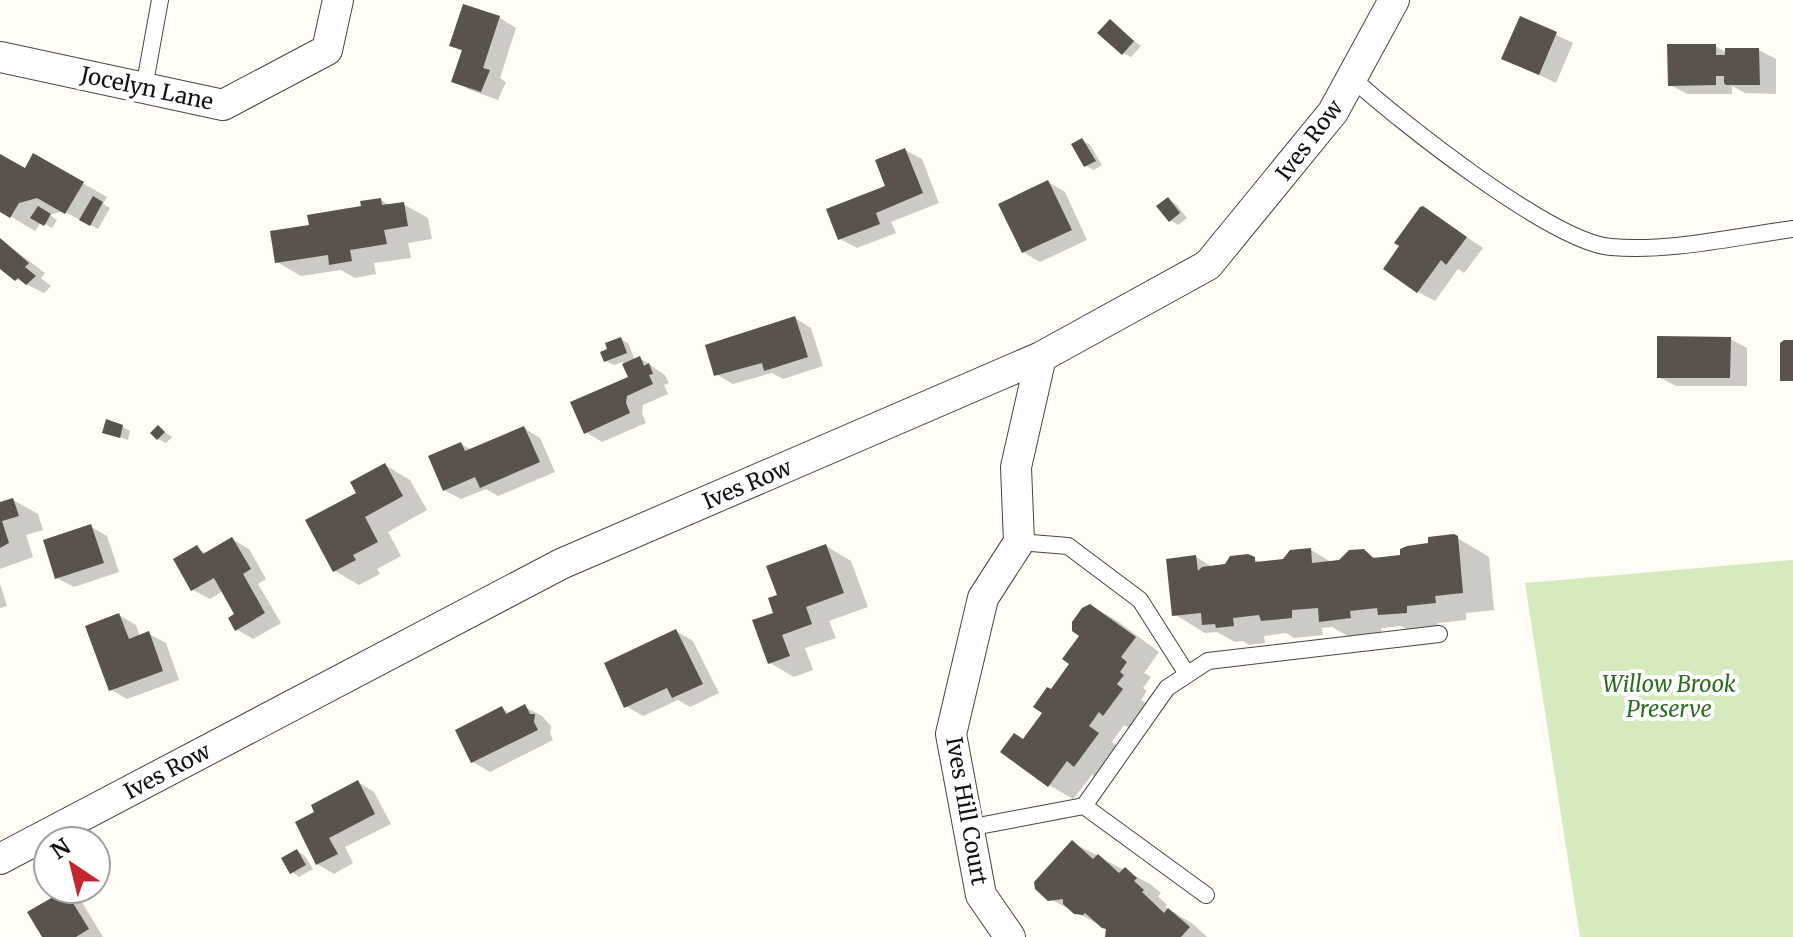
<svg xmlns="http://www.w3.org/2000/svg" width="1793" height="937" viewBox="0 0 1793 937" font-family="Merriweather,serif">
  <rect width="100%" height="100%" fill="#fffdf5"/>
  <path fill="#d5ebbd" d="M1793 560V937H1580L1525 583Z"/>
  <path fill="#0003" d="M464 6 500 18 516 28 500 78 506 82 498 100 470 90 453 81 463 52 451 45Z
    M1521 18 1573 43 1556 83 1504 58Z
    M1110 22 1141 46 1131 57 1123 53Z
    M1715 46 1727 53 1759 50 1776 59V94L1745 93 1732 86V94H1687L1670 85Z
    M1082 140 1090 145 1102 165 1094 170 1086 166Z
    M905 150 922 159 939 203 891 222 896 233 857 248 840 239 888 187Z
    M34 155 107 197 103 204 110 208 98 229 63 211 50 215 57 220 52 228 41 222 35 231 0 210V156L25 170Z
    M1048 182 1065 192 1087 240 1040 262 1023 252Z
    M381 200 391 206 403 204 428 218 432 239 408 243 411 258 374 263 376 274 355 278 341 270 301 276 277 262 312 227Z
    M1168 200 1176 204 1187 218 1178 225 1170 220Z
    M1423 208 1483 248 1464 273 1458 269 1435 301 1418 292 1402 246Z
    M0 239 45 273 41 278 51 286 44 293 16 279 0 266Z
    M795 318 811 328 823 366 783 379 772 373 733 384 716 374Z
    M620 339 628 343 635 360 640 358 665 375 669 383 664 385 668 394 643 405 642 414 646 423 602 442 586 432 630 378 623 362 614 365 606 361Z
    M1730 339 1747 348V386H1676L1659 377Z
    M123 427 130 431 128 440 104 432Z
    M159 428 172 437 166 443 158 439Z
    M524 428 540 438 555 472 498 496 486 489 461 499 444 490 461 444 472 450Z
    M385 465 410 480 427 510 388 532 401 556 377 569 380 574 359 585 335 571 359 493Z
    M13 500 38 514 43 530 26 535 33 557 0 569V504Z
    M90 526 107 536 119 572 74 587 57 578Z
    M1454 536 1489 557 1494 610 1466 613V620L1438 623V630L1412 632 1401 626 1381 628 1382 636 1353 639 1332 627 1322 628 1323 635 1294 638 1286 633 1264 636 1265 643 1249 645 1243 641 1235 642 1217 632 1205 633 1174 614 1196 557 1214 568 1226 566 1248 556 1261 563 1284 561 1311 550 1333 563 1364 551 1378 559 1403 557Z
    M232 539 249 549 266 579 258 584 281 623 253 639 236 629 237 615 223 591 210 599 193 590 197 548 208 554Z
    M826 546 851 561 868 607 829 621 836 638 805 648 813 670 794 677 770 663 779 596Z
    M0 584 7 606 0 608Z
    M1090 606 1116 620 1159 652 1144 673 1151 677 1143 688 1147 691 1141 700 1147 704 1129 728 1124 725 1112 742 1122 749 1099 779 1092 775 1073 799 1049 785 1024 741 1045 713 1052 691 1072 664Z
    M119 615 136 625 140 637 149 634 166 643 179 680 127 699 110 689Z
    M676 631 693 641 719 693 690 707 678 700 643 716 626 706Z
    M525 707 542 716 551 726 550 733 553 740 490 772 473 762 457 731 502 708 511 714Z
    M358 782 374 792 391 824 345 847 353 863 334 874 317 864V813Z
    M1072 842 1150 884 1161 893 1158 896 1167 905 1165 907 1193 924 1207 937H1107L1108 929 1050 899Z
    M297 851 305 856 313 869 299 877 292 872Z
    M65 892 82 902 103 937H44Z"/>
  <path fill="#5a524d" d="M463 4 500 16 483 68 490 70 481 92 451 82 462 50 449 46Z
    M1520 16 1557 32 1539 75 1501 59Z
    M1110 19 1134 41 1122 55 1097 33Z
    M1667 44H1716V55H1725V48H1759L1760 85H1726L1724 83V76H1716V85L1668 86Z
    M1082 138 1096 161 1084 167 1071 144Z
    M905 148 923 193 876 213 880 224 838 240 826 209 885 186 875 160Z
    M33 153 84 182 65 214 37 198 19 203 10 218 0 212V154L25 168Z
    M1048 180 1072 230 1022 253 998 204Z
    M93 196 103 202 90 226 79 220Z
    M1168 197 1180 213 1169 222 1156 206Z
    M381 198 382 205 404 202 408 226 384 230 387 244 350 250 352 261 329 265 328 255 275 263 270 231 309 225 307 215 361 206 360 201Z
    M38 206 51 214 44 226 30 218Z
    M1423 206 1467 237 1446 265 1441 260 1417 293 1383 269 1399 246 1394 243 1420 207Z
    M0 238 29 263 25 267 36 276 26 285 18 278 15 281 0 269Z
    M795 316 808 357 764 371 762 363 714 376 705 345Z
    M1657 336 1731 337 1730 378H1657Z
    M621 337 627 353 604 362 600 352 607 349 605 343Z
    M1784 340H1793V381H1780V343Z
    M640 356 644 366 649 363 653 374 649 375 653 384 627 396 626 403 630 413 584 434 570 402 628 377 622 364Z
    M106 419 123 425 120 438 102 433Z
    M158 425 165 432 157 440 150 433Z
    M524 426 540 462 480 488 475 477 443 491 428 456 461 442 465 451Z
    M385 463 403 496 365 517 378 542 353 555 356 560 333 572 305 520 356 493 350 482Z
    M13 498 19 516 2 521 9 543 0 548V502Z
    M91 524 104 563 55 579 43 540Z
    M1454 534 1458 536 1463 593 1435 596 1436 603 1407 606V613L1378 615 1377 608 1350 611 1351 618 1319 622 1318 608 1292 610V618L1261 621 1259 615 1233 618 1234 626 1216 628 1215 624 1202 625 1201 613 1172 616 1166 559 1196 555 1198 571 1202 567 1225 564 1230 556 1248 554 1255 557V562L1283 559 1290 550 1311 548 1312 563 1339 560 1349 550 1364 549 1373 558 1400 555V549L1407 546 1428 543V537Z
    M232 537 251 569 243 574 265 613 235 631 228 618 234 614 214 578 191 591 173 559 197 545 203 554Z
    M826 544 844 593 806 607 812 624 782 635 790 656 768 664 752 620 773 613 768 598 777 595 766 566Z
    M1090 604 1136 637 1121 657 1127 662 1120 672 1124 675 1117 684 1123 689 1103 716 1099 712 1089 726 1099 733 1074 767 1067 761 1048 787 1000 752 1014 733 1023 739 1042 713 1033 707 1047 687 1051 689 1069 664 1062 659 1079 636 1072 631V622L1082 608Z
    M119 613 129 639 149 631 163 671 109 691 85 626Z
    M676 629 703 684 672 698 667 688 624 708 604 663Z
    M525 704 530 714H535L534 722 538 730 471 763 455 730 502 706 506 714Z
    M358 780 375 814 329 838 338 854 316 865 295 822 314 812 311 805Z
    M1072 840 1093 859 1098 854 1119 873 1125 867 1137 878 1134 881 1144 890 1142 892 1164 913 1168 908 1190 927 1181 937H1105L1106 929 1102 928 1085 913 1083 915 1074 914 1063 904V899L1048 901 1035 889 1034 882Z
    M297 849 306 865 290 874 281 858Z
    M65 890 89 929 76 937H42L27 912Z"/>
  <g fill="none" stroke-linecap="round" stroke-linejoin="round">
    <g stroke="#444" stroke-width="18">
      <path id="lane" d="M1352 78C1399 121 1552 242 1611 247 1671 252 1733 237 1793 229
        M144 88 160 0
        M1019 542 1068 546 1140 600 1187 674
        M1084 806 1206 895
        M968 828 1084 806 1167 688 1208 661 1439 634"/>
    </g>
    <g stroke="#444" stroke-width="32">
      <path id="street" d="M0 57 223 105 327 50 338 0
        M0 859 561 564 1041 357 1208 265 1333 112 1394 0
        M1010 937 981 895 951 734 983 598 1019 542 1016 467 1041 357"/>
    </g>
    <use href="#lane" stroke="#fff" stroke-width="16"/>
    <use href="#street" stroke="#fff" stroke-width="30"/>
  </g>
  <g text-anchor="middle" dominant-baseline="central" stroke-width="8" stroke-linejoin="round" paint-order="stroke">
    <g font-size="22" fill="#111" stroke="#fff">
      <text transform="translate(147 88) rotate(12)">Jocelyn Lane</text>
      <text transform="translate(1309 140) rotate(-53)">Ives Row</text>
      <text transform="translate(747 484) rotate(-23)">Ives Row</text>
      <text transform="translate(167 771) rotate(-28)">Ives Row</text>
      <text transform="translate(967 811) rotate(80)">Ives Hill Court</text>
    </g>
    <g font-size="22" font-style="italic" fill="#2f6b1f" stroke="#fff">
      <text x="1669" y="684">Willow Brook<tspan x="1669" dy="25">Preserve</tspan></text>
    </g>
  </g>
  <g transform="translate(72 865) rotate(325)"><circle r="38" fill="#ffffff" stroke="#a0a0a0" stroke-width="2"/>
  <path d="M0-6L14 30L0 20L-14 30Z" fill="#c4262e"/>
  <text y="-12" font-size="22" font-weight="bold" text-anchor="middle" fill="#111111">N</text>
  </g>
</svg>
